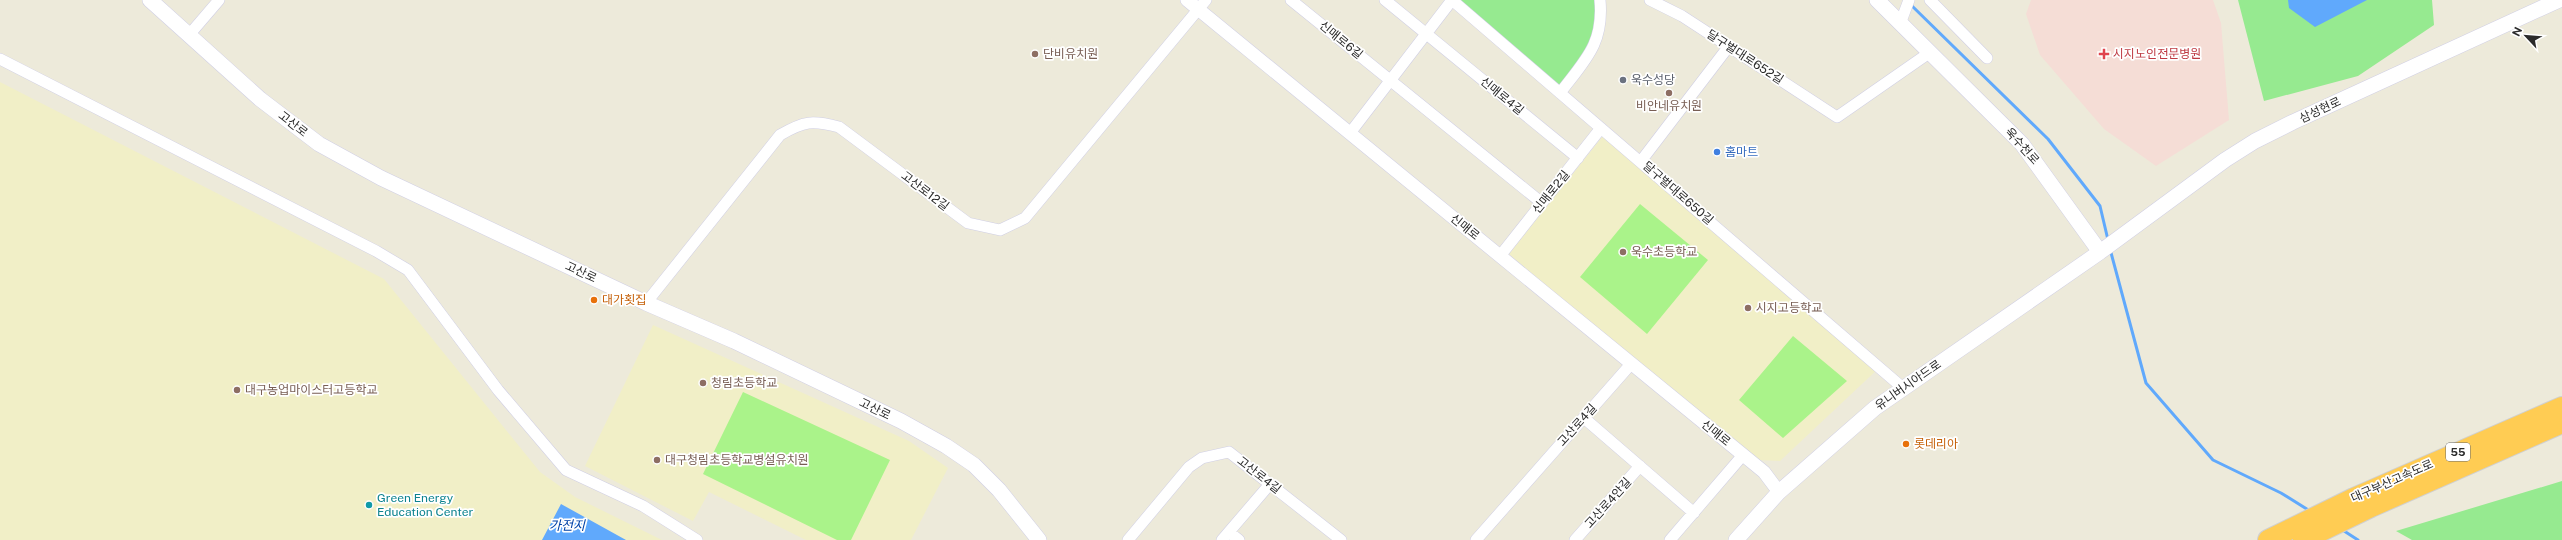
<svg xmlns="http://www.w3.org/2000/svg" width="2562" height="540" viewBox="0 0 2562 540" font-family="'Public Sans','Noto Sans KR',sans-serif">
  <rect width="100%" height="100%" fill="#edeada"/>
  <path fill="#f1efc7" d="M0 82 384 279 540 472 575 497 662 540H0Z
    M1603 136 1879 368 1780 461 1758 460 1642 367 1509 254Z
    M653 325 909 441 948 468 911 540H806L709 492 693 521 585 466Z"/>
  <path fill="#f5ddd6" d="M2031 0H2213L2221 23 2229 120 2156 166 2104 129 2040 55 2026 14Z"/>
  <path fill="#96ea90" d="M1456 0H1600L1601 29 1560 93Z
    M2238 0H2432L2434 25 2358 76 2264 101Z
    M2562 481V540H2412L2396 531Z"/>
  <path fill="#aaf38a" d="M1640 204 1708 260 1647 334 1580 277Z
    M1793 336 1847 381 1783 438 1739 400Z
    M743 392 890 460 851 540H837L703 474Z"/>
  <path fill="#60a9fc" d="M2288 0H2367L2315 27 2289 8Z
    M561 504 626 540H542Z"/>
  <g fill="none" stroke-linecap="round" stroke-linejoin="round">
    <path stroke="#60a9fc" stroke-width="3" d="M1910 4 2048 139 2100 206 2108 240
      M2110 249 2146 383 2213 460 2281 493 2310 511
      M2341 529 2358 540"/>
    <g stroke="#d0cfe4" stroke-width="12">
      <path id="minor" d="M1291 0 1542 203
        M1385 0 1578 158
        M1452 0 1903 388
        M1650 0 1682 16 1837 117 1929 53
        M1930 0 1987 58
        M1900 24 1909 0
        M189 35 219 0
        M0 59 376 251 408 270 498 390 566 470 643 506 697 540
        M1560 93C1585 60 1604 44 1600 0
        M1350 133 1452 0
        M1641 161 1729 46
        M1500 256 1601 128
        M646 303 780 135C804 121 812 120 839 127L968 223 1000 230 1025 218 1206 0
        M1584 418 1694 513
        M1229 532 1239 540
        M1128 540 1189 467 1202 458 1229 452 1341 540
        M1222 540 1270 484
        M1476 540 1631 364
        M1575 540 1640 466
        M1670 540 1743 455"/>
    </g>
    <g stroke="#d0cfe4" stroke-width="14">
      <path id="tertiary" d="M1187 0 1764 472 1779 492"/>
    </g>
    <g stroke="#d0cfe4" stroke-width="16">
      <path id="secondary" d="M150 0 260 99 319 144 381 178 646 303 734 341 901 421 946 446 974 465 999 490 1039 540
        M1877 0 2022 144 2100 252
        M1736 540 1779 492 1875 408 2100 252 2225 160 2255 141 2293 122 2559 0"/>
    </g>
    <g stroke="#d0d0d0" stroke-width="22">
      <path id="motorway" d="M2268 540 2354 498 2562 407
        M2303 540 2371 507 2562 423"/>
    </g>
    <use href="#minor" stroke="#fff" stroke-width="11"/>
    <use href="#tertiary" stroke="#fff" stroke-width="13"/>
    <use href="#secondary" stroke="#fff" stroke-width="15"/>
    <use href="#motorway" stroke="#ffcc53" stroke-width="20"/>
  </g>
  <g fill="#8d6e63" stroke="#fff" stroke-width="1.5">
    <circle cx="1035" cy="54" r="4"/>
    <circle cx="1669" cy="93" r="4"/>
    <circle cx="1623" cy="252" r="4"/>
    <circle cx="1748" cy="308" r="4"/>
    <circle cx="703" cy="383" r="4"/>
    <circle cx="237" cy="390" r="4"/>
    <circle cx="657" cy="460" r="4"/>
  </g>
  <path fill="#e0444e" stroke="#fff" stroke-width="1.5" d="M2102 48h4v4h4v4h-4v4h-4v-4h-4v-4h4z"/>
  <circle fill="#6b7280" stroke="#fff" stroke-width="1.5" cx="1623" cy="80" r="4"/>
  <circle fill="#3f7fe0" stroke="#fff" stroke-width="1.5" cx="1717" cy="152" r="4"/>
  <g fill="#e8710a" stroke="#fff" stroke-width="1.5">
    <circle cx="594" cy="300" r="4"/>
    <circle cx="1906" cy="444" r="4"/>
  </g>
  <circle fill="#0f9aa8" stroke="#fff" stroke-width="1.5" cx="369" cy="505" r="4"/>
  <g text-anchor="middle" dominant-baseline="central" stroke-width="3.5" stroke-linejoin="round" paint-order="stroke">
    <rect fill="#fff" stroke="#6a6a6a" stroke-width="1" x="2446" y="443" width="24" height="18" rx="3"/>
    <g font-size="11" font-weight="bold" fill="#2a2a2a">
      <text x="2458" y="452">55</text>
    </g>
    <g font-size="12" fill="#2a2a2a" stroke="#fff">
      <text transform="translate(1341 40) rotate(39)">신매로6길</text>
      <text transform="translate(1745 57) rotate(33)">달구벌대로652길</text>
      <text transform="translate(1502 96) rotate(39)">신매로4길</text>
      <text transform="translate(2320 110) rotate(-25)">삼성현로</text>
      <text transform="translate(293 124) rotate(38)">고산로</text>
      <text transform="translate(2022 146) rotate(48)">욱수천로</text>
      <text transform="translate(925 191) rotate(37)">고산로12길</text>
      <text transform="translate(1551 192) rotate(-51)">신매로2길</text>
      <text transform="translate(1678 193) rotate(41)">달구벌대로650길</text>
      <text transform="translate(1465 227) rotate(39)">신매로</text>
      <text transform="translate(581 272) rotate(25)">고산로</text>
      <text transform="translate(1908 385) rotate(-35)">유니버시아드로</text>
      <text transform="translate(875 409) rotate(26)">고산로</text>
      <text transform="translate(1577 425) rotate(-48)">고산로4길</text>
      <text transform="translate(1716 433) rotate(39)">신매로</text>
      <text transform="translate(1259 475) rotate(38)">고산로4길</text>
      <text transform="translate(2392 481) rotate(-24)">대구부산고속도로</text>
      <text transform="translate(1608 503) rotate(-48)">고산로4안길</text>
    </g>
    <g font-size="12" fill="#785e54" stroke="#fff" text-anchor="start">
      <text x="1043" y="54">단비유치원</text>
      <text x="1669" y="106" text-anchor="middle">비안네유치원</text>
      <text x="1631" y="252">욱수초등학교</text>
      <text x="1756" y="308">시지고등학교</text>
      <text x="711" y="383">청림초등학교</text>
      <text x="245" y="390">대구농업마이스터고등학교</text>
      <text x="665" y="460">대구청림초등학교병설유치원</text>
    </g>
    <g font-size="12" fill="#be3a42" stroke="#fff" text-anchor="start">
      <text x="2113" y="54">시지노인전문병원</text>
    </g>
    <g font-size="12" fill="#5b616d" stroke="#fff" text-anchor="start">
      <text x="1631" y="80">욱수성당</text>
    </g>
    <g font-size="12" fill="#366cbe" stroke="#fff" text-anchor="start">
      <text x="1725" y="152">홈마트</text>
    </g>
    <g font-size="12" fill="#c56008" stroke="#fff" text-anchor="start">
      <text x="602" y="300">대가횟집</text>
      <text x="1914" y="444">롯데리아</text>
    </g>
    <g font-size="12" fill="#0d838f" stroke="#fff" text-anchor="start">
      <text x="377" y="498">Green Energy<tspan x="377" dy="14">Education Center</tspan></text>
    </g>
    <g font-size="13" font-style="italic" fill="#0041a7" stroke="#fff">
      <text x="567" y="525">가전지</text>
    </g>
  </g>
  <g transform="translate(2526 36) rotate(296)" stroke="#ffffff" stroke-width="3" paint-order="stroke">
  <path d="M0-3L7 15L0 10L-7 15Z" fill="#2a2a2a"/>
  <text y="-6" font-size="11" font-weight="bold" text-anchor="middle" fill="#2a2a2a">N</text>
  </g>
</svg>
